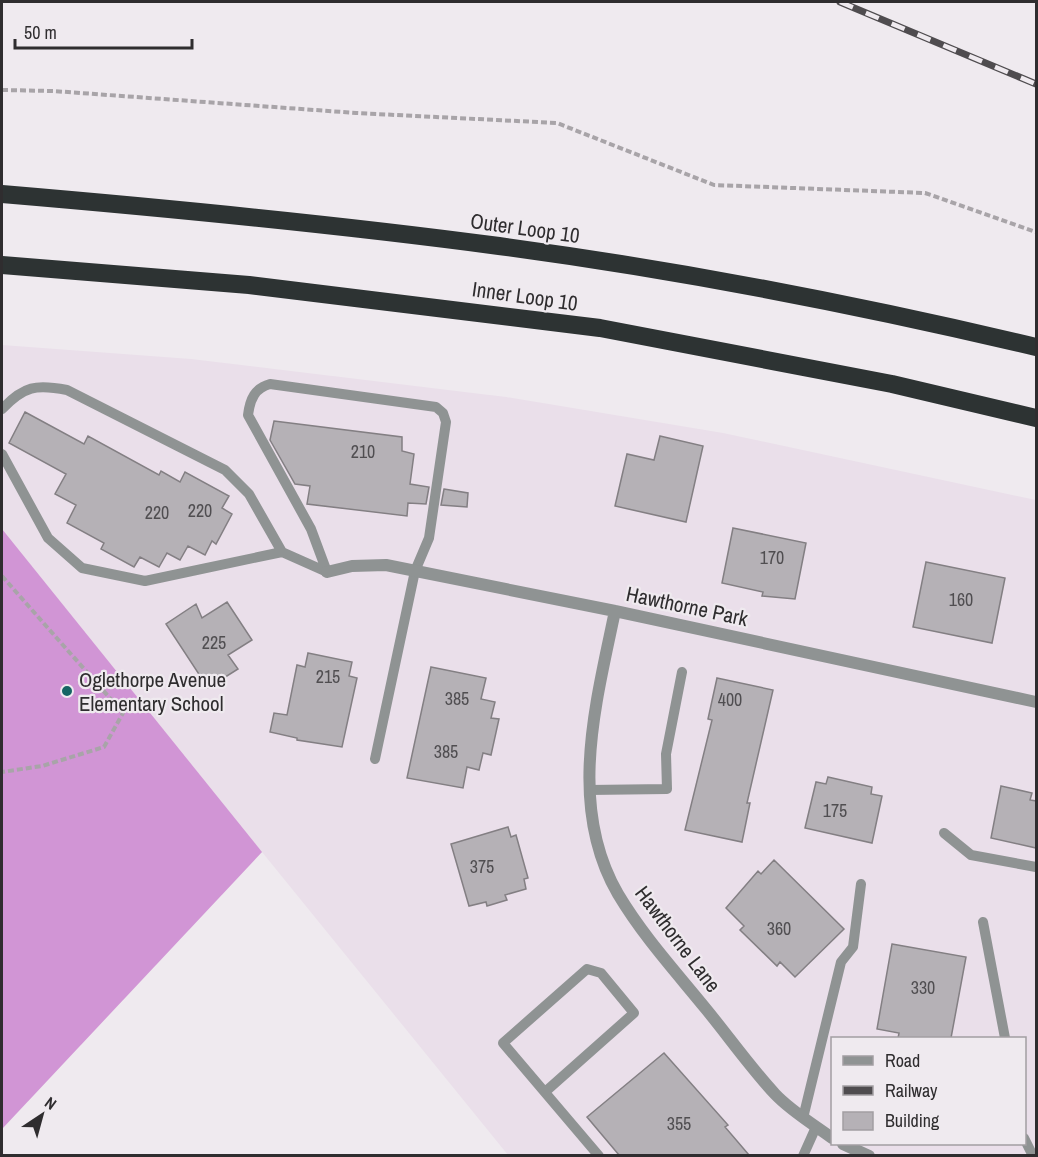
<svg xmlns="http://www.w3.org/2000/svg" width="1038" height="1157" viewBox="0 0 1038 1157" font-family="'Archivo Narrow',sans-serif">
  <rect width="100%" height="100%" fill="#efeaef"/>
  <path fill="#eadfea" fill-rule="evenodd" d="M2 345 191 359 506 397 723 433 1036 500V1155H508L262 852 2 1129ZM832 1038H1024V1144H832Z"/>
  <path fill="#d195d5" d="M2 529 262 852 2 1129Z"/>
  <path fill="#b5b1b6" stroke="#837f83" stroke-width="1.5" d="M25 412 84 444 88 436 159 475 161 471 180 482 185 472 229 496 222 508 232 514 216 544 212 541 205 555 188 546 180 560 167 553 159 567 140 557 134 567 101 549 104 543 67 523 76 505 55 494 66 474 9 443Z
    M274 421 402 437V451L414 454 410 484 429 487 426 504 408 503 407 516 307 504 310 486 295 484 270 440Z
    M660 436 703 446 686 522 615 506 627 454 654 460Z
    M444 489 468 493 467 507 441 505Z
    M733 528 806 543 795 599 762 596 763 592 722 583Z
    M926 562 1005 578 992 643 913 627Z
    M227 602 252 640 228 655 238 669 208 688 166 624 196 604 202 618Z
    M308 653 352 662 349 676 357 678 342 747 297 740V738L270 732 274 713 287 715 297 665 305 667Z
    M431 667 486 678 481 699 495 702 491 718 499 719 491 755 483 753 479 770 467 767 463 788 407 778Z
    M717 678 773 690 747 803H750L742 842 685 830 712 720 708 719Z
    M828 777 872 787 871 794 882 796 872 843 805 828 816 782 826 784Z
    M1001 786 1032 793 1030 800 1036 801V848L991 838Z
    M508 827 511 837 516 835 528 878 524 879 526 889 505 895 507 900 487 906 486 902 469 906 451 844Z
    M774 860 844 929 795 977 780 962 777 966 740 930 744 926 726 908 758 871 761 874Z
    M892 944 966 957 951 1038H898L899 1033 877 1029Z
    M664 1053 728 1125 725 1127 749 1155H619L587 1117Z"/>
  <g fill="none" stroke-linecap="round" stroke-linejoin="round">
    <path stroke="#a8a4a8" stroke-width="4" stroke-dasharray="6 3" stroke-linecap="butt" d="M2 90 53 91 356 113 557 123 714 185 925 193 1036 232
      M2 576 123 713 104 747 42 766 2 772"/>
    <path stroke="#8f9393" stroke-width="10" d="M2 409C24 386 36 384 67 390L225 470 249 494 282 552 327 572
      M2 454 48 538 82 568 145 581 282 552
      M327 572 311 529 248 415C250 399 255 388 270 384L436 407 443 413 446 422 429 538 415 571 375 759
      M589 790 667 789 666 754 682 672
      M944 833 971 855 1036 867
      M983 922 1005 1038
      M545 1092 634 1013 601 973 587 969 503 1043 599 1156
      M803 1118 841 962 853 947 861 884
      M1024 1138 1033 1156
      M803 1156 816 1127"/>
    <path stroke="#8f9393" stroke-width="12" d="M327 572 352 566 386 565 615 611 1036 702
      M615 611C596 703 567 806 618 894 643 936 676 972 706 1009 729 1037 750 1067 775 1094 791 1111 813 1124 832 1138
      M843 1144 869 1156"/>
    <path stroke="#2d3333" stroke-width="18" d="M2 194C167 208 334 224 499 246 679 270 859 305 1036 347
      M2 265 249 285 600 328 892 384 1036 418"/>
    <g stroke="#4f4c4f" stroke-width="7">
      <path id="rail" d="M840 2 1036 84"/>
    </g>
    <use href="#rail" stroke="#efeaef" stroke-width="4.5" stroke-dasharray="14" stroke-linecap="butt"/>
  </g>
  <circle fill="#156564" stroke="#efeaef" stroke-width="2" cx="67" cy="691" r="6"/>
  <g text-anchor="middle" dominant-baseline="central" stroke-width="4.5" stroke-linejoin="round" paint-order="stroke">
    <g font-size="18" fill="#504e51">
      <text x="363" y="451">210</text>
      <text x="200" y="510">220</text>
      <text x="157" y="512">220</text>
      <text x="772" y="557">170</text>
      <text x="961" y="599">160</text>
      <text x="214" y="642">225</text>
      <text x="328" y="676">215</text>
      <text x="457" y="698">385</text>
      <text x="730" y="699">400</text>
      <text x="446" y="751">385</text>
      <text x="835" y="810">175</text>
      <text x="482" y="866">375</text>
      <text x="779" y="928">360</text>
      <text x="923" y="987">330</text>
      <text x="679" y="1123">355</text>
    </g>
    <g font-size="21" fill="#2f2d2f" stroke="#efeaef">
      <text transform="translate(525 228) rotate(8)">Outer Loop 10</text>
      <text transform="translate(525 296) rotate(8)">Inner Loop 10</text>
      <text transform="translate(687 606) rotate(12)">Hawthorne Park</text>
      <text transform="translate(678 939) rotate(53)">Hawthorne Lane</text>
    </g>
    <g font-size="21" fill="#2f2d2f" stroke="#efeaef" text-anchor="start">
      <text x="79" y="679">Oglethorpe Avenue<tspan x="79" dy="24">Elementary School</tspan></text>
    </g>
  </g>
  <rect width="1038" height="1157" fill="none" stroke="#2f2d2f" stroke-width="6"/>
  <rect x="831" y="1037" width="195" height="108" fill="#efeaef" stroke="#a29ea2" stroke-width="1.5"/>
  <rect x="843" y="1056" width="30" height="9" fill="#8f9393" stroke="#a29ea2" stroke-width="1.5"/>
  <text x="885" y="1067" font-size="18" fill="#2f2d2f">Road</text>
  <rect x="843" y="1086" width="30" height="9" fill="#4f4c4f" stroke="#a29ea2" stroke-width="1.5"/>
  <text x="885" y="1097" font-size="18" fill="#2f2d2f">Railway</text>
  <rect x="843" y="1112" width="30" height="18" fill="#b5b1b6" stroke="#a29ea2" stroke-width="1.5"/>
  <text x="885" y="1127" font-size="18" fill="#2f2d2f">Building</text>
  <g transform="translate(42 1115) rotate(36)" stroke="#efeaef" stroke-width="4.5" paint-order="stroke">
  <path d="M0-4.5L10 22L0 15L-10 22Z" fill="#2f2d2f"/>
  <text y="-9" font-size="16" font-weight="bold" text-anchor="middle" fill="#2f2d2f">N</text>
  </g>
  <path d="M15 39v9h177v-9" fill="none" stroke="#2f2d2f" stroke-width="3"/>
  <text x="24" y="39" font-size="18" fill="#2f2d2f" stroke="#efeaef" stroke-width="4.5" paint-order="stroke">50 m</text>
</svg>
